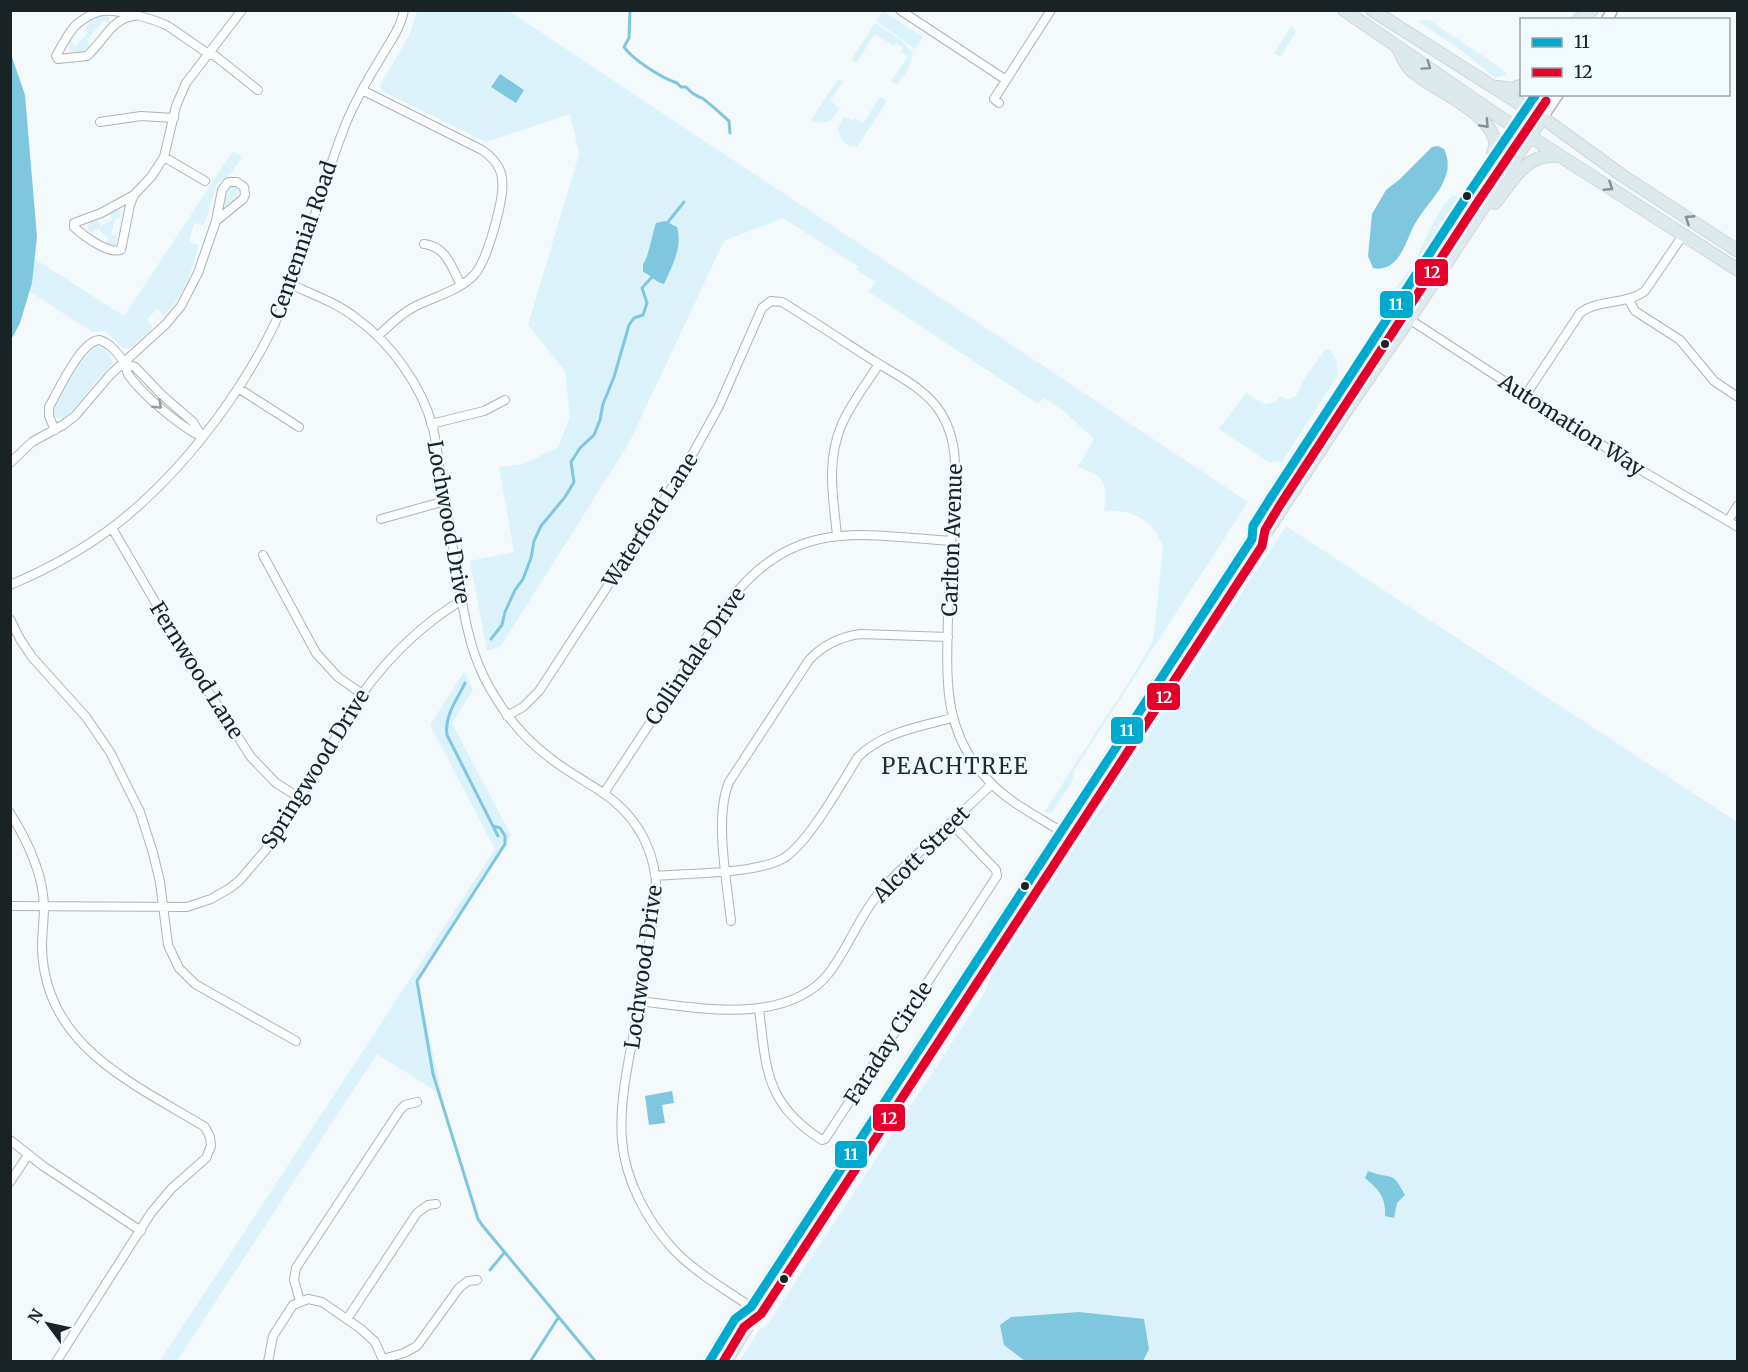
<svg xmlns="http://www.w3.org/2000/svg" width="1748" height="1372" viewBox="0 0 1748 1372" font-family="Merriweather,serif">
  <rect width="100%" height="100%" fill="#f4f9fb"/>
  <path fill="#dcf2fa" d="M417 11H509L1248 502 1075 769 1072 782 1051 813 1044 812 1132 677 1153 641 1163 548C1156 522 1131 507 1104 512 1108 483 1105 476 1078 467L1094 439 1061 409 1044 398 1038 404 869 292 875 282 857 270 859 267 783 218 724 241 629 443 501 646 487 651 470 561 514 552 499 467 524 464 558 447 570 417 565 371 528 325 579 154 570 114 486 142 382 91 380 85 409 36Z
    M883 11 923 37 915 49 876 21Z
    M103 15 109 17 110 26 104 20 87 40 90 48 85 52H73L69 48 70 41 71 40 75 47 88 32 86 25Z
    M1425 20H1429L1501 68 1507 75 1495 78 1458 48 1417 21Z
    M875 23 901 40 913 53 909 68 897 85 891 81 908 56 901 52 903 48 896 43 894 46 875 34 856 63 851 60Z
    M1291 26 1296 31 1281 56 1274 54Z
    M838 79 843 82 830 101 840 108C833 120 825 127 811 120Z
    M880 97 887 101 857 147 849 146 842 141 838 129 843 117 853 120 855 118 863 123Z
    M233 151 242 157 232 172 217 184 204 225 194 223 189 242 199 245C192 270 184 297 164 315L157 309 147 319 153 327 130 348 124 349 105 331 92 332 29 291 35 259 124 316Z
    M232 186 237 188 239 194 226 206 223 203 227 190Z
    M1453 195 1458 198 1396 295 1391 297V294L1413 265 1430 229 1444 204Z
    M119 209 121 212 120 217 115 219 111 235H117L116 244 111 246 104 242 109 239 98 229 90 233C83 225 91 221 98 219L100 226 112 220 111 213Z
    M95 346C103 346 113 356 113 364L97 380 72 411 63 419 57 418 53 413 55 406 80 364Z
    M1326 349H1330L1336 360 1338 375 1282 462 1274 461 1270 463 1219 429 1246 393 1264 404 1275 402 1280 396 1288 399 1295 397 1308 373Z
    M1286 526 1737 822V1361L739 1362 759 1330 767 1325 984 994 993 972Z
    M464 672 473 690 452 723 511 835 417 981 442 1095 377 1054 177 1361H160L495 849 430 725Z"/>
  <path fill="#7ec7de" d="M11 54 25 95 37 237 32 283 20 323 11 340Z
    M500 74 524 90 516 103 491 87Z
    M1438 146 1444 149C1448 157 1449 166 1446 175 1441 193 1425 206 1416 222 1408 235 1405 252 1394 262 1388 268 1380 270 1373 268L1368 256 1372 214 1386 190 1400 179 1432 147Z
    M665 221 677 227C683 247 672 266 664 284 655 282 651 275 643 272V264C649 257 652 234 656 223Z
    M672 1091 674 1103 662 1105 665 1123 649 1125 645 1096Z
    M1368 1171C1392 1181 1391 1168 1405 1195L1397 1203 1394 1218 1385 1216C1386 1197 1379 1190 1365 1178Z
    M1079 1312 1144 1319 1149 1349 1143 1361H1025L1004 1345 1000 1325 1011 1317Z"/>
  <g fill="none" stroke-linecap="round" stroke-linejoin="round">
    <path stroke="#7ec7de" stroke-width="3" d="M630 10 629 38 624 47C633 60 662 78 677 83L681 87H686C695 96 691 93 702 98 706 100 723 116 729 121L730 133
      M668 222 684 202
      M491 639 502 625 505 612 515 590 523 579 531 558 534 541 541 526 565 497 574 482 571 462 580 448 594 435 600 420 603 404 614 377 629 325 634 318 643 315 647 303 642 288 652 277
      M465 683C457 700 444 716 447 735L498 836
      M493 826 500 828 505 836V844L417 981 433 1074 478 1219 482 1225 596 1362
      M490 1270 504 1253
      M530 1362 558 1318"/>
    <g stroke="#aeb4b6" stroke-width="10">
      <path id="minor" d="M900 10 1006 80
        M134 16C112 18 103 42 87 56L58 59 56 56C62 46 68 32 77 24 82 20 92 14 98 12 113 7 154 19 168 26L210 55H214L258 90
        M362 90 482 150C492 157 501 167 502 179 505 197 487 262 474 275 459 291 433 297 414 307 400 314 389 326 378 336
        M999 103 994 99 1051 10
        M100 122 141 116 174 118
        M164 157 205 181
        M134 195 151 177 164 157 176 106 186 83 242 10
        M134 195 130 205 121 250C107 254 84 236 74 227V223L101 213Z
        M424 244C446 246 452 268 461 285
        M292 285C314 295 337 303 356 318 391 343 422 386 433 428 437 444 438 462 441 478 447 511 452 544 458 577 463 610 469 647 484 677 500 709 522 737 550 758 566 771 586 781 603 793 640 818 659 857 656 901 649 943 642 985 635 1027 628 1064 619 1103 622 1140 625 1180 647 1221 674 1250 696 1273 725 1289 751 1307
        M1629 300 1635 311 1680 340 1714 381 1738 397
        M1409 319 1639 469 1738 527
        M124 363 135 367 162 395 193 422 201 435
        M238 388 299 427
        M1525 396 1580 313C1598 299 1626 305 1645 291L1683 235
        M431 424 484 411 505 400
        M55 430 49 416V407C59 390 80 342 99 340 109 342 121 356 125 365 126 367 127 373 128 374 141 394 181 427 202 437
        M10 463 32 442 63 425 75 416 110 375 166 324 181 306 198 273 216 221 222 190 228 182H237L244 187 245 195 243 199 216 221
        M381 519 445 501
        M1728 521 1738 505
        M112 528 199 677 251 757 276 783 300 798
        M837 535C833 497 826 460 842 424 851 403 867 383 879 364
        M263 555 316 653 338 677 362 694
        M10 585C46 570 82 550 113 527 188 469 257 375 291 286 311 235 323 182 343 131 352 106 366 82 380 59 389 43 401 28 404 10
        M10 619 20 639 32 657 86 717 110 752 140 812 153 853 160 882 168 945 179 968 195 984 296 1041
        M507 716 523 707 539 691 686 466 719 406 762 308 771 301 782 302C813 321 843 341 874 361 897 375 926 389 941 413 960 444 955 476 953 510 951 544 950 579 948 614 947 677 941 730 988 780 1008 802 1037 816 1062 832
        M604 793 735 594C798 518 863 535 951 541
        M10 813C27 840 43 874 44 906 44 920 42 934 42 947 44 1046 133 1083 205 1127L210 1137 211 1146 206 1158 171 1189 151 1213 56 1362
        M656 876C689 873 757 874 784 858 809 842 841 784 858 757 883 732 919 727 952 718
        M10 906 187 907 211 899 230 888 239 881 269 846 284 824 362 694C390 655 421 625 462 600
        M731 921C727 882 714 817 729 782L809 660C823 645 839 637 860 634L948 637
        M639 1001C698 1008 787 1026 829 973 849 947 859 916 880 892 893 876 908 863 922 850 945 828 969 806 992 784
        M759 1008C766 1068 765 1104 822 1140L825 1139 997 876 996 870 951 823
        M10 1140 43 1166 141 1231
        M10 1182 28 1155
        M300 1301 294 1280 296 1268 400 1110 405 1105 417 1102
        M347 1319 417 1213 428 1205 436 1204
        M383 1359 404 1353 417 1346 459 1288 468 1281 477 1280
        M268 1362 273 1336 293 1305 308 1299 322 1302 361 1329 375 1342 384 1362"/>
    </g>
    <g stroke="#aeb4b6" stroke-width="13">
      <path id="secondary" d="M1607 20 1612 10
        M1527 108 1536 94
        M1542 118 1558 94"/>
    </g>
    <g stroke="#d2d5d6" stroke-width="14">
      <path id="primary" d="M1344 10 1501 118 1738 270
        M1372 10 1547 121 1623 176 1738 251
        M1578 20 1592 10
        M1398 48C1402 56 1406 67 1413 72 1438 93 1489 110 1496 144L1493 153
        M1497 87 1513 89 1522 85
        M1495 203C1513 180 1526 153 1558 156
        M1252 539 1265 534 1342 417 1416 309 1542 118
        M709 1362 735 1319 751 1307 773 1273 1252 539 1253 526 1270 499 1527 108
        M725 1362 747 1327 751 1307"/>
    </g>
    <use href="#minor" stroke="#fdfefe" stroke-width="8"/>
    <use href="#secondary" stroke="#fdfefe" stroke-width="10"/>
    <use href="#primary" stroke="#dceaed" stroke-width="12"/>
    <g stroke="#f1fafe" stroke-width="14">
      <path id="bus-1" d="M709 1362 735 1319 751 1307 1252 539 1253 526 1270 499 1467 196 1536 94"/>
    </g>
    <g stroke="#f1fafe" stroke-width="14">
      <path id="bus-2" d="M723 1362 744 1327 761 1314 1262 546 1265 530 1280 505 1477 203 1546 101"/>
    </g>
    <use href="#bus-1" stroke="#00a9ce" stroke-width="9"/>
    <use href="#bus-2" stroke="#e4002b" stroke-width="9"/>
  </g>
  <defs><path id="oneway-chevron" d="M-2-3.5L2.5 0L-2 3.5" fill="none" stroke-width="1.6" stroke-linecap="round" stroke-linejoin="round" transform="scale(1.5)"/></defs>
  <g stroke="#849093">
    <use href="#oneway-chevron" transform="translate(1427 66) rotate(35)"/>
    <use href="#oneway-chevron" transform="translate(1485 124) rotate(47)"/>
    <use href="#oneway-chevron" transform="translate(1609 187) rotate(33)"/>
    <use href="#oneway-chevron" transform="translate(1689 219) rotate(-147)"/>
  </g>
  <use stroke="#969b9c" href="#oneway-chevron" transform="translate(158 405) rotate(44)"/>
  <g fill="#192225" stroke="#f1fafe" stroke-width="2">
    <circle cx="1467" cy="196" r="5"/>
    <circle cx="1385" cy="344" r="5"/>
    <circle cx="1025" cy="886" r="5"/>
    <circle cx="784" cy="1279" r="5"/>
  </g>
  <g text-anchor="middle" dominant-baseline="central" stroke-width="4.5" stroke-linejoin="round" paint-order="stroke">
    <g font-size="21" fill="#192225" stroke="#f1fafe">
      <text transform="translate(303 240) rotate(-71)">Centennial Road</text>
      <text transform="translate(1572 425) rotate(33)">Automation Way</text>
      <text transform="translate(650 520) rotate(-57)">Waterford Lane</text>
      <text transform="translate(449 522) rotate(80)">Lochwood Drive</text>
      <text transform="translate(952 540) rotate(-88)">Carlton Avenue</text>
      <text transform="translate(695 656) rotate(-56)">Collindale Drive</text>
      <text transform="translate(197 670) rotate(58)">Fernwood Lane</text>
      <text transform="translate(315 769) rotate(-58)">Springwood Drive</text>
      <text transform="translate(921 854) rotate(-45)">Alcott Street</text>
      <text transform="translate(643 967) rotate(-82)">Lochwood Drive</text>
      <text transform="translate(888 1043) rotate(-57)">Faraday Circle</text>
    </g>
    <g font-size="22" letter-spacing="1.5" fill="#1c2e34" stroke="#f1fafe">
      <text x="955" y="766">PEACHTREE</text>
    </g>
  </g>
  <g stroke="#f1fafe" stroke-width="2">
    <rect x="1414" y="258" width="35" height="29" rx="6" fill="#e4002b"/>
    <rect x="1379" y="290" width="35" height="29" rx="6" fill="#00a9ce"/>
    <rect x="1146" y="682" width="35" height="29" rx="6" fill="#e4002b"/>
    <rect x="1110" y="716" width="34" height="29" rx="6" fill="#00a9ce"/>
    <rect x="872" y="1103" width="34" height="29" rx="6" fill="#e4002b"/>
    <rect x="834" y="1140" width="34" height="29" rx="6" fill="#00a9ce"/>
  </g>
  <g font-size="16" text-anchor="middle" font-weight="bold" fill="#fff">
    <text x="1432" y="278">12</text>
    <text x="1396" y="310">11</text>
    <text x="1164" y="703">12</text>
    <text x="1127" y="736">11</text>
    <text x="889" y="1124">12</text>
    <text x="851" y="1160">11</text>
  </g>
  <rect width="1748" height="1372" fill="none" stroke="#192225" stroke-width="24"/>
  <rect x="1520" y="18" width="210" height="78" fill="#f1fafe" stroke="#9ba4a7" stroke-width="1.5"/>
  <rect x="1532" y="38" width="30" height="9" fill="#00a9ce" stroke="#9ba4a7" stroke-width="1.5"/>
  <text x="1574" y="48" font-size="18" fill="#192225">11</text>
  <rect x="1532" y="68" width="30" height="9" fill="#e4002b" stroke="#9ba4a7" stroke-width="1.5"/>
  <text x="1574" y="78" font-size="18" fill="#192225">12</text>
  <g transform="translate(48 1324) rotate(303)" stroke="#f1fafe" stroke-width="4.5" paint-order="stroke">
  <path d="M0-4.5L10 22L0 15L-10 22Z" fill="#192225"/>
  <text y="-9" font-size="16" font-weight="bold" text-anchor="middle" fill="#192225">N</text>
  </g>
</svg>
